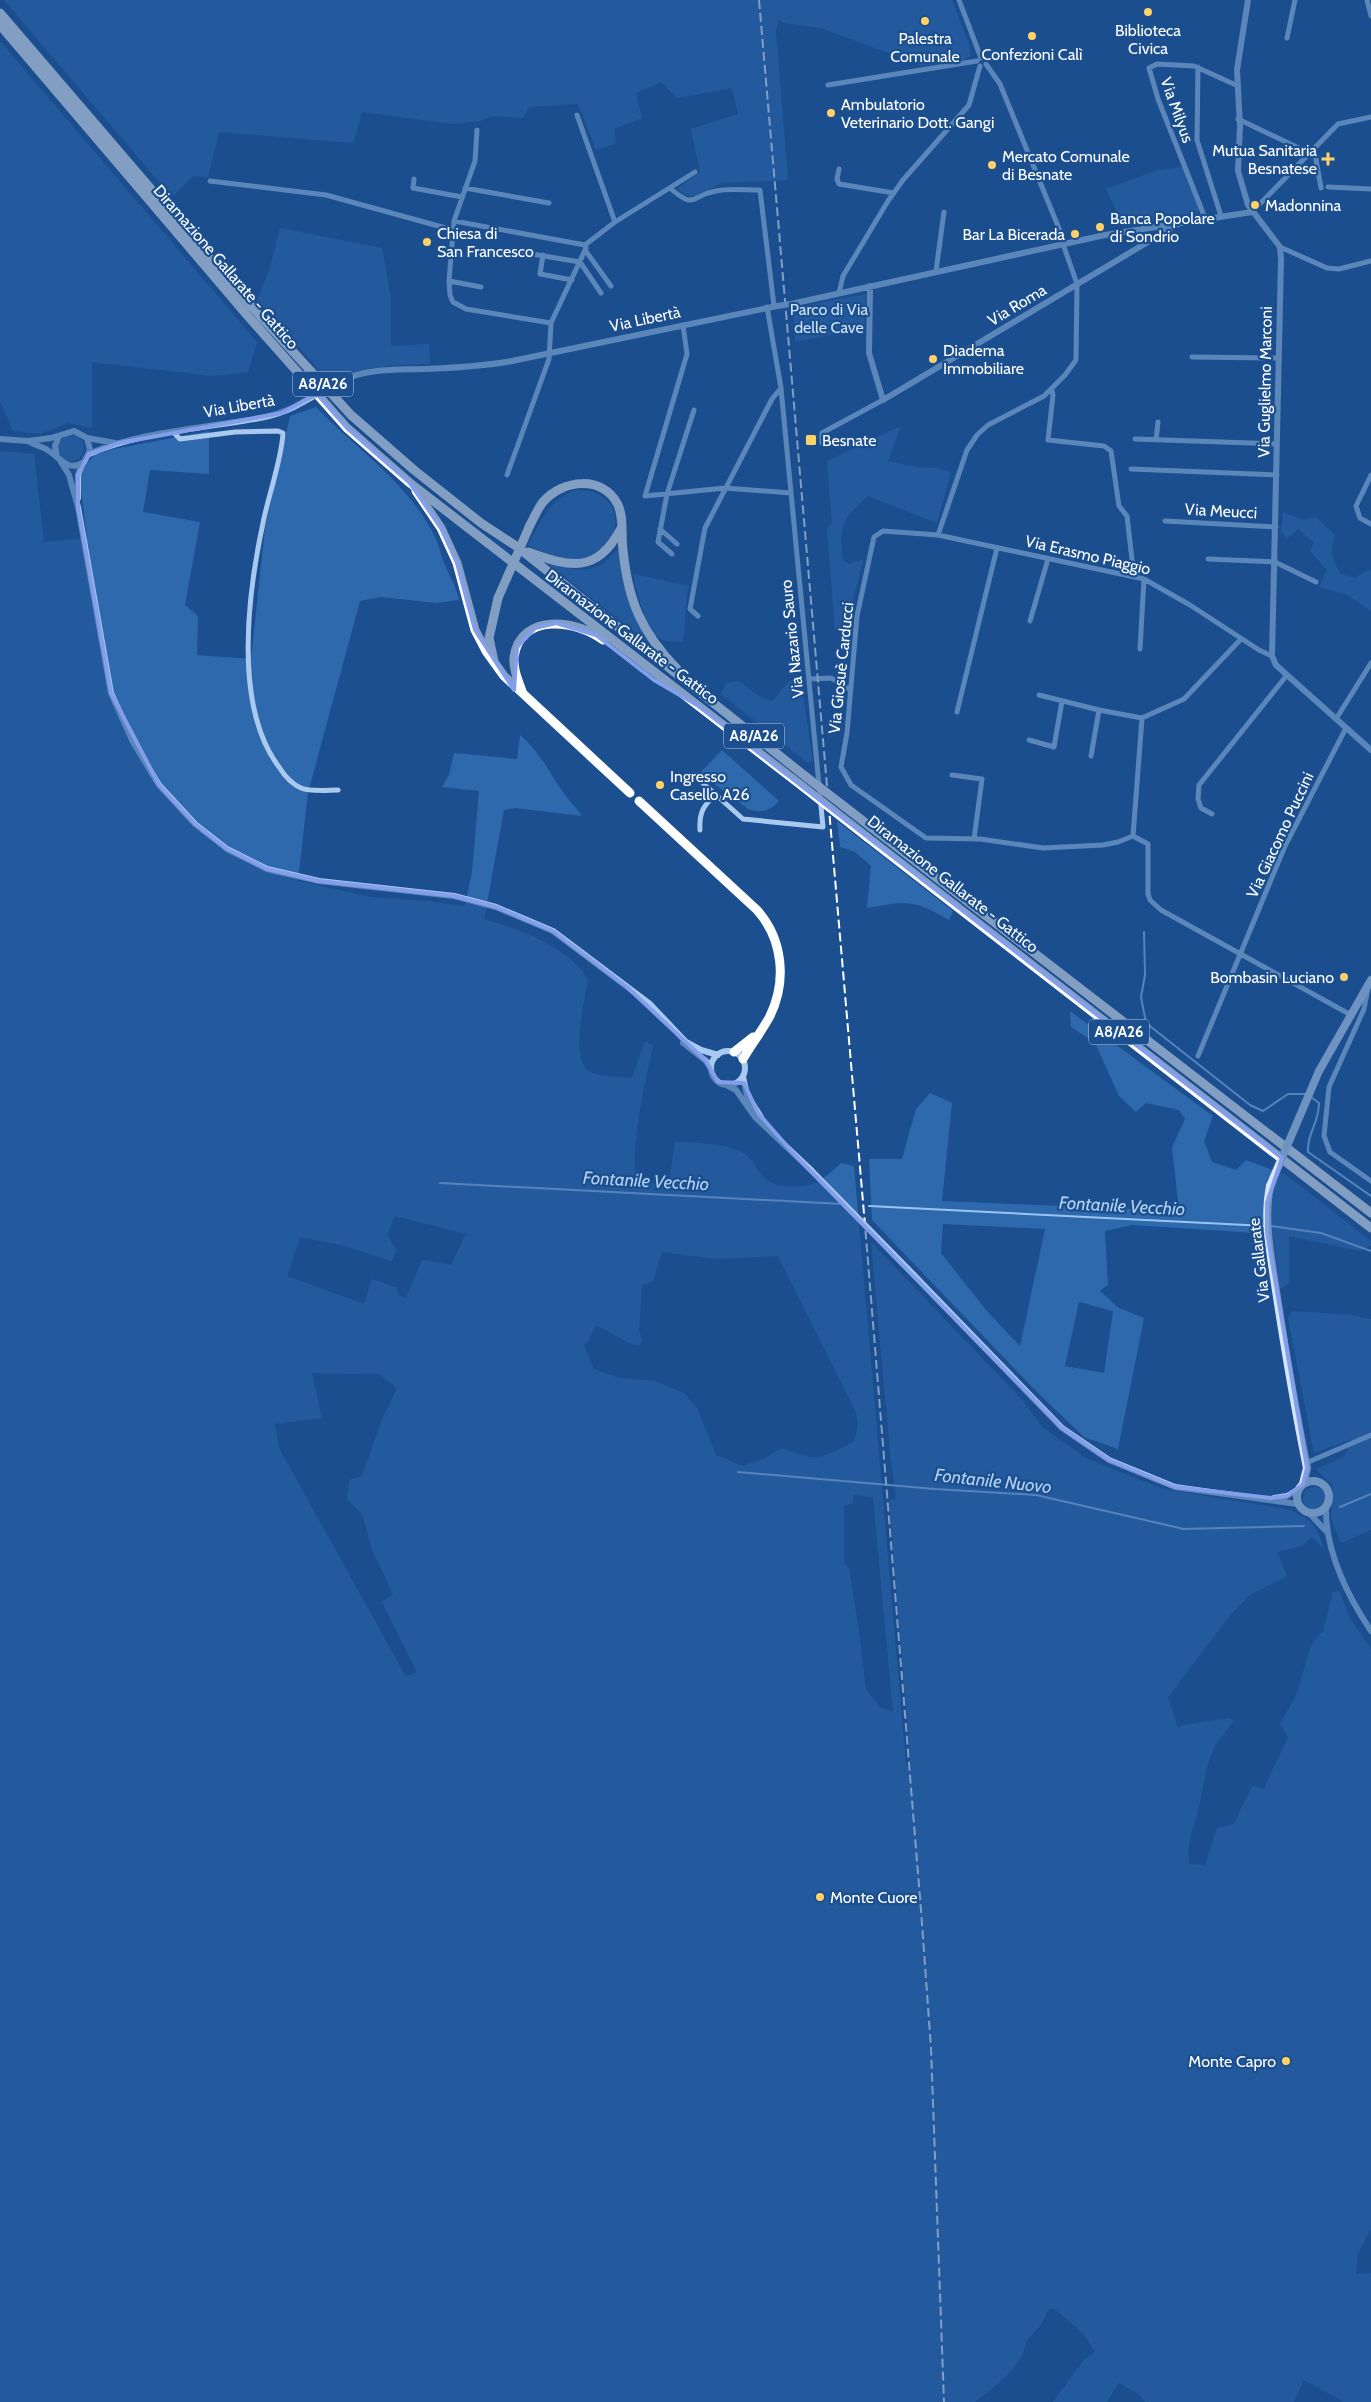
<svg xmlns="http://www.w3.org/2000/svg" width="1371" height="2402" viewBox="0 0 1371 2402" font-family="Cabin,sans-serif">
  <rect width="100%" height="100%" fill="#1b4f8f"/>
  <path fill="#2e69ad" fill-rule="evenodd" d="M4 0H952L970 47 971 56 964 60 923 66 821 28 784 23 778 19 776 32 788 180 721 183 695 196 684 195 678 188 700 172 691 129 738 114 732 88 677 98 661 82 636 93 642 118 614 129 616 143 596 150 578 104 529 107 523 118 492 116 480 121 453 124 362 112 353 143 219 132 208 177 193 176 172 197Z
    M0 41 257 342 248 372 213 376 92 362V428L68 423 40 434 13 431 0 401Z
    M1183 167 1199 209 1197 213 1123 225 1106 189 1158 170Z
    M280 228 382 248 391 298V346L429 344 430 364C395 365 364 365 332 381L327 379 257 300 269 271Z
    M866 294 864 328 795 342 793 308Z
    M316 407C355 448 407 482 433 533 439 543 440 554 445 565 450 578 456 585 459 600L436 603 381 597 360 601 308 793 298 881 370 897 427 901 465 906 472 872 479 791 442 787 449 775 454 753 517 759 520 735C540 752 550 774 565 795 570 802 577 808 582 816L515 808 504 810 484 919C521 930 565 945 588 979 585 1000 567 1065 593 1073 605 1077 620 1077 632 1078L645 1041 653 1046C647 1072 628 1157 637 1179L649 1183 669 1182 675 1142C693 1142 732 1144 746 1155 754 1161 758 1173 766 1179 777 1189 804 1189 817 1182 826 1178 833 1170 841 1163L854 1166 906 1765 911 1769 889 1500 896 1499 890 1452 871 1242 1023 1401 1042 1427 1086 1458 1163 1489 1286 1509C1311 1518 1316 1524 1324 1549L1312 1537 1302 1546 1277 1552 1287 1576 1250 1595 1231 1614 1168 1697 1178 1728 1183 1725 1229 1718 1233 1720C1232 1726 1219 1738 1214 1748 1204 1769 1203 1792 1197 1815 1192 1832 1187 1845 1189 1864L1205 1865 1217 1828 1234 1824 1252 1786 1264 1789 1288 1737 1280 1724C1285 1714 1293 1703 1297 1693 1304 1677 1307 1641 1323 1632L1333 1592 1339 1591 1351 1620 1371 1649V2229L1358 2253 1356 2274 1371 2273V2402H1344L1304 2380 1294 2402H1145C1139 2391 1128 2390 1119 2382L1107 2402H1053L1084 2360 1095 2352 1083 2333 1053 2308 1048 2310 1041 2325 1026 2341C1025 2365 993 2388 975 2402H0V451L34 454 44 542 87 538 80 480 82 470 94 455 114 449 209 431V474L150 470 143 512 200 522 185 605 198 616 197 655 251 659 265 528 290 416ZM395 1216 466 1234 451 1265 422 1260 406 1298 398 1295 397 1288 372 1279 364 1304 287 1276 300 1237 345 1246 391 1261 397 1251 387 1235ZM662 1252 715 1259 778 1256 856 1412 858 1425 854 1441C821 1460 817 1462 782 1448L763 1459 743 1466 716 1455 697 1408 684 1393 655 1381 619 1378 594 1369 584 1345 589 1340 596 1325 631 1344 640 1345 642 1340 639 1330 642 1285 653 1281ZM312 1373 379 1374 397 1388 381 1422 362 1476 349 1480 347 1499 362 1514 373 1552 393 1594 382 1602 417 1672 406 1677 279 1448 275 1424 322 1418ZM854 1495 873 1497 893 1712 880 1707 866 1690 859 1631 849 1568 844 1563V1505L852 1504Z
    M901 426 888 461 916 467 936 468 951 472 937 523 868 496C843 518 838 526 843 560L849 564 863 560 853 599 851 630H835L827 528 832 523 827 461Z
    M58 448a13 13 0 1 1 26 0a13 13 0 1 1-26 0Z
    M576 490C640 490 621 575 553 557 544 555 536 549 528 545 540 522 550 499 576 490Z
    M1283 512 1303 520 1315 517 1335 535 1331 553 1340 574 1355 578 1366 571 1371 570V611L1346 594 1319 587 1327 570 1310 551 1314 543 1298 529 1287 539 1281 532Z
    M619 549C625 588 627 608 649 643L548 564C565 569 587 574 604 563 609 559 613 553 619 549Z
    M633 574 689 586C684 604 686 623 683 642 677 641 668 642 663 640 648 634 635 589 633 574Z
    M793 679 802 688 813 761 808 763 721 694 726 683 739 681 760 697 771 701C781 695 783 684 793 679Z
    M722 750 779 801C770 811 760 814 748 809L700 773Z
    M837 821 953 911 949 920C914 899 906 901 867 908L871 866 855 852 840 847Z
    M1070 1011 1213 1116 1204 1141 1212 1162 1236 1170 1246 1160 1286 1175 1371 1241V1246L1359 1251 1289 1236V1283L1280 1289 1273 1234 1132 1225 1105 1231 1108 1285 1100 1291 1119 1308 1144 1318 1118 1449 1084 1437 1034 1389 872 1220 869 1159H902L916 1109 930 1093 952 1103 942 1201 1179 1211 1172 1147 1185 1119 1179 1110 1146 1103 1136 1112 1119 1096 1095 1043 1071 1027ZM943 1224 1045 1229 1020 1346 986 1310 941 1253ZM1079 1302 1113 1311 1104 1373 1065 1366Z
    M1292 1311 1351 1315 1371 1319V1530L1341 1543 1331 1518 1333 1486 1316 1469 1344 1457 1352 1439 1314 1453 1288 1318Z
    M1303 1498a11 11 0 1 1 22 0a11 11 0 1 1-22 0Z"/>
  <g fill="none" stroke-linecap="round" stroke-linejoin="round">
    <path stroke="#9cc4f0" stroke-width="2" d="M1144 932 1145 975 1141 997 1146 1023 1250 1105 1263 1111 1288 1094H1308
      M1311 1097 1319 1103C1319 1124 1307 1132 1308 1152L1371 1196
      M440 1183 842 1204
      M869 1206 1266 1226
      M1271 1226 1321 1233 1371 1251
      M738 1472 935 1489 1036 1495 1184 1529 1304 1526
      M1340 1507 1371 1494"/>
    <path stroke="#a9c9ee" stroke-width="5" d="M959 0 981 58
      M1367 0 1371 16
      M1287 38 1295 0
      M1198 67 1197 140 1221 216
      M828 85 977 61
      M577 115 615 222
      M1238 119 1309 153
      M477 130 475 161 454 221 449 281 450 295 453 302 466 309 551 323
      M1314 148 1321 188
      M839 169 837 179 839 184 894 193
      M414 179 413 188 462 197
      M210 181 326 195 453 230
      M1328 187 1371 189
      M465 188 549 203
      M670 188C696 211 691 195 716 191 729 188 746 190 760 190L774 306
      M1252 212 1338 124 1371 117
      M1205 218 1158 99 1149 68 1157 64 1194 66 1236 85
      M454 221 585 245
      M1280 247 1327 268 1339 269 1371 261
      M585 250 611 286
      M520 252 580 262 601 293
      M543 255 540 274 572 280
      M936 271 944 212
      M449 281 481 287
      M839 293 843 276 888 201 903 180 969 105 980 66
      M683 325 687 354 645 496 725 488 791 493
      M1192 357 1279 358
      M1052 390 1053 395 1048 440 1104 446 1111 451 1119 506 1127 516 1134 577
      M173 432 180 439 235 432 278 431 283 433C282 458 268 497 263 523 248 593 233 706 279 767 284 775 292 784 301 788 311 792 327 790 338 790
      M1135 439 1277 444
      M1156 440 1158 422
      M822 443V433L883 400
      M1131 469 1277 475
      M507 475 549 359 551 323 586 248 585 245 615 222 695 172
      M1371 475 1356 506 1360 518 1371 524
      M1165 521 1276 527
      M660 529 677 544
      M938 535 967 450 977 435 988 425 1044 396 1065 375 1076 360 1077 284 1063 244 1062 236 1000 84 986 64
      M672 554 658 542 667 494 694 410
      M1208 559 1275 562 1316 582
      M698 616 690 609 705 528 772 399 781 388
      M1030 621 1048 559
      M1140 649 1144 579
      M809 679 831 678 850 690
      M1039 695 1099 710
      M957 712 997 548
      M1142 718 1184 699 1241 639
      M1336 719 1371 663
      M1029 740 1054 747 1062 701
      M1091 756 1099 710 1142 718
      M952 775 982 779 974 839
      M696 777 743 819 823 827 781 388 767 307
      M1212 814 1201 808 1198 799 1199 785 1287 675
      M700 830C699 813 703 806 715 795
      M1133 836 1118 842 1103 845 1043 848 980 839 926 838 851 785 841 767 847 733 857 616 874 537 883 531 938 535 1144 579 1190 605 1259 650 1272 656
      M1133 836 1148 844V894L1150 900 1161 910 1351 1015
      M1133 836 1142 718
      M1368 988 1364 1009 1329 1087 1324 1136 1330 1152 1371 1181
      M1198 1056 1285 846 1346 728
      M1306 1463 1371 1435"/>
    <path stroke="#a9c9ee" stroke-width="6" d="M1248 0 1237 70 1240 126 1238 171 1248 205 1280 247 1281 259 1272 656 1276 665 1287 675 1371 750
      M870 286 869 353 883 400 1178 224
      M791 304 1105 235 1252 212
      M341 381C367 368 396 370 424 369 453 368 483 366 512 361L777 306
      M87 438 115 443
      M0 439 28 441 51 438 74 431 87 438 90 450 84 462C67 473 60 457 46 449 40 446 34 445 28 441
      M89 454C127 437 174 431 215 425 246 420 276 419 303 402
      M57 457 55 446 59 436
      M61 462 69 475 78 507 111 693 133 742 159 785 195 824 227 849 267 869 319 881 454 896 496 907 553 931 650 1004 686 1042 701 1050 718 1055
      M78 498V475L82 463
      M683 1043 706 1061 711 1069
      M711 1068a17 17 0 1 1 34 0a17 17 0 1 1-34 0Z
      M743 1077 747 1095 761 1117
      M728 1086 736 1090 755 1117 811 1170
      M914 1275 1062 1428 1109 1460 1175 1487 1298 1504
      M1274 1498 1287 1496 1299 1489
      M1326 1507C1325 1552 1347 1595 1371 1631
      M1309 1513 1326 1531"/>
    <path stroke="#d6e6fa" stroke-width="8" d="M1319 1071 1371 980
      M1270 1186C1263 1221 1271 1256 1276 1291 1285 1350 1295 1409 1307 1468L1303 1484
      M1297 1497a16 16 0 1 1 32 0a16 16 0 1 1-32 0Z"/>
    <path stroke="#fff" stroke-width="9" d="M0 13 254 309 351 415 414 470 481 523 516 546 805 776
      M0 25 247 315 347 428 410 483 802 786
      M416 491 441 528 457 563 475 630 486 651 504 676 630 793
      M530 525C534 518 538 508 543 502 562 479 604 475 618 505 624 518 621 535 623 550 628 600 641 632 677 669
      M528 552C569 567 597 574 620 530
      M494 661 489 638 498 598
      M522 691C518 680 513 669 514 657 521 612 577 620 603 640
      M639 801 757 910C783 939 787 981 770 1016 762 1031 751 1045 743 1059
      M871 827 1371 1213
      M867 837 1371 1228
      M734 1052 753 1037"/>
    <path stroke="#fff" stroke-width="2" stroke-dasharray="9 4" stroke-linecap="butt" d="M759 0 865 1225 921 1910 931 2048 944 2402"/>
    <path stroke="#a9c9ee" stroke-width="6" d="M777 306 791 304
      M303 402 341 381
      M811 1170 914 1275"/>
    <path stroke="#d6e6fa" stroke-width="8" d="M1270 1186 1319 1071"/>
    <path stroke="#fff" stroke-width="9" d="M498 598 530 525
      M805 776 871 827
      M802 786 867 837"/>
  </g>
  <path d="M0 0H1371V2402H0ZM317 394 347 428 410 483 441 528 457 563 475 630 514 690 517 647 535 628 556 623 596 635 654 680 697 705 1282 1158 1267 1203V1232L1307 1468 1303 1484 1287 1496 1271 1498 1175 1487 1109 1460 1062 1428 793 1153 758 1113 744 1083 718 1082 706 1061 627 987 553 931 496 907 454 896 319 881 267 869 227 849 195 824 159 785 111 693 78 507V475L89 454 119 443 282 413Z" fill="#1b4f8f" fill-opacity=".55" fill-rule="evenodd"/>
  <path fill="none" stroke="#839eea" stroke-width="4" stroke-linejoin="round" d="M317 394 347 428 410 483 441 528 457 563 475 630 514 690 517 647 535 628 556 623 596 635 654 680 697 705 1282 1158 1267 1203V1232L1307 1468 1303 1484 1287 1496 1271 1498 1175 1487 1109 1460 1062 1428 793 1153 758 1113 744 1083 718 1082 706 1061 627 987 553 931 496 907 454 896 319 881 267 869 227 849 195 824 159 785 111 693 78 507V475L89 454 119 443 282 413Z"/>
  <g fill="#ffd166" stroke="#1b4f8f" stroke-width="2">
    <circle cx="1148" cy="12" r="5"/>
    <circle cx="925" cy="21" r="5"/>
    <circle cx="1032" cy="36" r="5"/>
    <circle cx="831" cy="113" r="5"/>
    <path d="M1325.5 151.5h5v5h5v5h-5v5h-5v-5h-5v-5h5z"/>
    <circle cx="992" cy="165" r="5"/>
    <circle cx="1255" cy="205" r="5"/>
    <circle cx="1100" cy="227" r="5"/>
    <circle cx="1075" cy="234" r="5"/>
    <circle cx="427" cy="242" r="5"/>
    <circle cx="933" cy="359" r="5"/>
    <rect x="805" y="434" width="12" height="12" rx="2.5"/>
    <circle cx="660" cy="785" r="5"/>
    <circle cx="1344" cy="977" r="5"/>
    <circle cx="820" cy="1897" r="5"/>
    <circle cx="1286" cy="2061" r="5"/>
  </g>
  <g text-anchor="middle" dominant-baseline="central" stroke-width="4.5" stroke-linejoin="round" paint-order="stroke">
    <g fill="#1b4f8f" stroke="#bbcadd" stroke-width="1">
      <rect x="293" y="371.5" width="60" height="25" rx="4"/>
      <rect x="724" y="723.5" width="60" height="25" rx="4"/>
      <rect x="1089" y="1019.5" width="60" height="25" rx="4"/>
    </g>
    <g font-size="15" font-weight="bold" fill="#fff">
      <text x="323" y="384">A8/A26</text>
      <text x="754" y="736">A8/A26</text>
      <text x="1119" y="1032">A8/A26</text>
    </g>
    <g font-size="16" fill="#fff" stroke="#1b4f8f" text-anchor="start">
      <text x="1148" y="30" text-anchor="middle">Biblioteca<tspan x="1148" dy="18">Civica</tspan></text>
      <text x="925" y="38" text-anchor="middle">Palestra<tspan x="925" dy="18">Comunale</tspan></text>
      <text x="1032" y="54" text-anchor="middle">Confezioni Calì</text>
      <text x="841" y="104">Ambulatorio<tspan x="841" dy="18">Veterinario Dott. Gangi</tspan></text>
      <text x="1317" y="150" text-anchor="end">Mutua Sanitaria<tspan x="1317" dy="18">Besnatese</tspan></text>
      <text x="1002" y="156">Mercato Comunale<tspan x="1002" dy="18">di Besnate</tspan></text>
      <text x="1265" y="205">Madonnina</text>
      <text x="1110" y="218">Banca Popolare<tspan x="1110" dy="18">di Sondrio</tspan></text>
      <text x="437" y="233">Chiesa di<tspan x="437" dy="18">San Francesco</tspan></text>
      <text x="1065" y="234" text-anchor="end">Bar La Bicerada</text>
      <text x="943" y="350">Diadema<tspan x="943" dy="18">Immobiliare</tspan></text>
      <text x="822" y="440">Besnate</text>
      <text x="670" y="776">Ingresso<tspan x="670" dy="18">Casello A26</tspan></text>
      <text x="1334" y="977" text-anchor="end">Bombasin Luciano</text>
      <text x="830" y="1897">Monte Cuore</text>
      <text x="1276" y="2061" text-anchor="end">Monte Capro</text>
    </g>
    <g font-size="16" fill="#fff" stroke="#1b4f8f">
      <text transform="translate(1177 110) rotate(70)">Via Milyus</text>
      <text transform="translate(226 267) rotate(49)">Diramazione Gallarate - Gattico</text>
      <text transform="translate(1017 305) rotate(-31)">Via Roma</text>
      <text transform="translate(645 319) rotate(-12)">Via Libertà</text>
      <text transform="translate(1265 382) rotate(-89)">Via Guglielmo Marconi</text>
      <text transform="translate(239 406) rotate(-10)">Via Libertà</text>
      <text transform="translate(1221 511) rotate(3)">Via Meucci</text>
      <text transform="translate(1088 555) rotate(13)">Via Erasmo Piaggio</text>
      <text transform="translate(632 637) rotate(37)">Diramazione Gallarate - Gattico</text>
      <text transform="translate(792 639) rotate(-96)">Via Nazario Sauro</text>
      <text transform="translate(841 668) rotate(-84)">Via Giosuè Carducci</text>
      <text transform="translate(1280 835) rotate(-65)">Via Giacomo Puccini</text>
      <text transform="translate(953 884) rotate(38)">Diramazione Gallarate - Gattico</text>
      <text transform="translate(1259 1260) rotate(-97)">Via Gallarate</text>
    </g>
    <g font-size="16" fill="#cfe3fa" stroke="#1b4f8f">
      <text x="829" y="309">Parco di Via<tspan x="829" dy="18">delle Cave</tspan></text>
    </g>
    <g font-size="18" font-style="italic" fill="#b5d3f5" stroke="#1b4f8f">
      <text transform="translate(646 1181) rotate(3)">Fontanile Vecchio</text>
      <text transform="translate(1122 1206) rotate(3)">Fontanile Vecchio</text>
      <text transform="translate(993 1481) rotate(6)">Fontanile Nuovo</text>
    </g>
  </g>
</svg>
